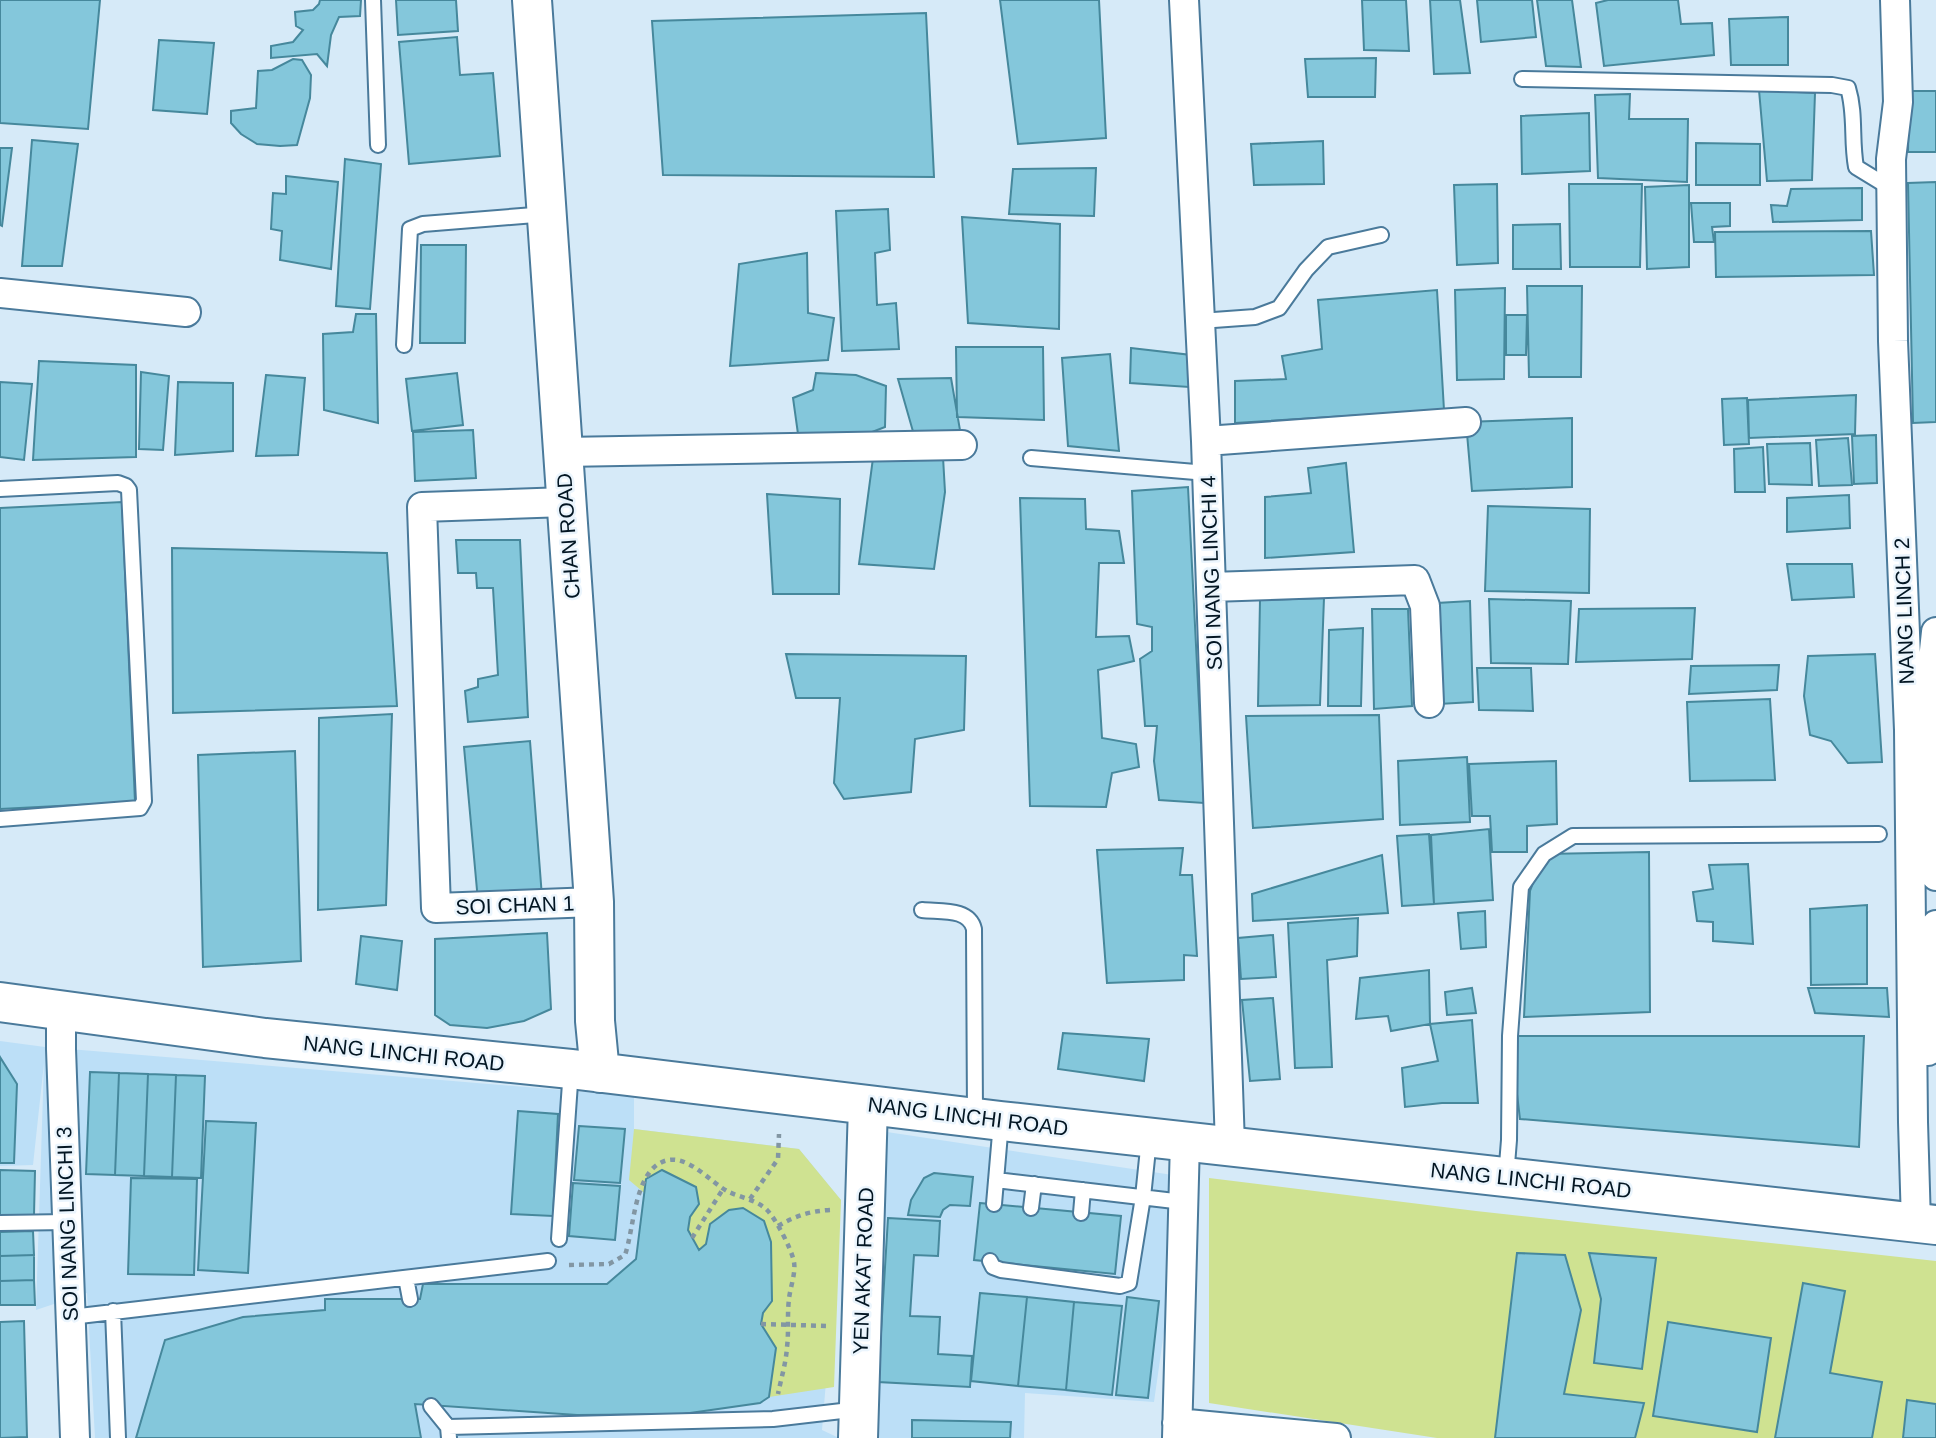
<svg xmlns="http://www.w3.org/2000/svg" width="1936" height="1438" viewBox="0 0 1936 1438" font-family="Helvetica,sans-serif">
  <rect width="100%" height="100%" fill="#d6eaf8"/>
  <path fill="#bcdff7" d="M0 1041 45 1047 634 1096V1129L799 1149 841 1200 822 1430 839 1438H95L87 1293 36 1310 44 1063 33 1165 0 1166Z
    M887 1132 1186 1177 1154 1402 1025 1393 1024 1438H877Z"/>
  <path fill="#cfe291" d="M634 1129 799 1149 841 1200 834 1387 769 1397 776 1348 699 1250 688 1230 629 1180Z
    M1209 1178 1476 1211 1936 1261V1438H1437L1209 1403Z"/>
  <path fill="#84c7db" stroke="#46889c" stroke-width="2" d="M0 0H100L88 129 0 123Z
    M320 0H361L360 16 339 17 331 35 327 66 317 54 271 58V46L293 42 303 30 296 26 295 12 313 10 319 4Z
    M396 0H456L458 31 398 35Z
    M1000 0H1099L1106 138 1018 144Z
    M1362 0H1406L1409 51 1364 50Z
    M1430 0H1460L1470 73 1434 74Z
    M1477 0H1532L1536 37 1481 42Z
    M1537 0H1572L1581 67 1546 66Z
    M1608 0H1678L1681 24 1712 23 1714 55 1604 66 1596 3Z
    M926 13 934 177 663 175 652 21Z
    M1788 17V65H1731L1729 19Z
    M457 37 460 75 493 73 500 156 409 164 399 42Z
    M159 40 214 43 207 114 153 110Z
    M1376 58 1375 97H1308L1305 59Z
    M293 59 302 60 311 75 310 98 297 145 280 146 257 144 241 134 231 123V111L256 108 258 71 272 70Z
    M1759 90 1815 93 1812 180 1767 181Z
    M1909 91H1936V152H1908Z
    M1630 94 1629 119H1688L1687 182 1598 178 1595 95Z
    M1589 113 1590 171 1522 174 1521 116Z
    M32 140 78 144 62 266H22Z
    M1323 141 1324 184 1254 185 1251 144Z
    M1696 143 1760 144V185H1696Z
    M0 148H12L2 226 0 225Z
    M345 159 381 164 370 309 336 306Z
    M1096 168 1094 216 1009 214 1013 169Z
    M286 176 338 182 331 269 280 260 282 231 271 229 273 193 286 194Z
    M1936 182V422L1913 423 1908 183Z
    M1497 184 1498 263 1457 265 1454 185Z
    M1569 184H1642L1640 267H1570Z
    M1689 185V267L1647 269 1645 187Z
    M1862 188V220L1773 222 1771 205 1787 206 1791 189Z
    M1691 203H1730V226L1712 227 1714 242H1694Z
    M888 209 890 250 875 253 877 305 896 303 899 349 842 351 836 211Z
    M962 217 1060 224 1059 329 968 323Z
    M1560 224 1561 269H1513V225Z
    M1871 231 1874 275 1716 277 1715 232Z
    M421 245H466L465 343H420Z
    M807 253 808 313 834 318 828 360 730 366 739 264Z
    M1527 286H1582L1581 377H1529Z
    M1505 288 1504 379 1457 380 1455 290Z
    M1437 290 1444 410 1235 423V381L1286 379 1282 356 1322 349 1318 300Z
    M356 314H376L378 423 324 410 323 334 353 332Z
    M1506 315H1527L1526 355H1506Z
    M956 347H1043L1044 420 957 417Z
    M1131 348 1191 355 1189 387 1130 383Z
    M1110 354 1119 451 1068 446 1062 358Z
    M39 361 136 365V457L33 460Z
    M141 372 169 376 163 450 139 449Z
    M457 373 463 425 412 431 406 379Z
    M816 373 856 375 886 386 885 427 867 434H798L793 398 813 390Z
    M266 375 305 378 298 455 256 456Z
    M951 378 960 430 914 435 898 379Z
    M0 382 32 384 24 460 0 457Z
    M178 382 233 383V451L175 455Z
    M1856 395 1855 434 1749 438 1748 400Z
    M1747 398 1749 444 1724 445 1722 399Z
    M1572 418V487L1472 491 1466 422Z
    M473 430 476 478 415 481 413 432Z
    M1876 435 1877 483 1854 484 1852 436Z
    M1848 438 1852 485 1819 486 1816 440Z
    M1810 443 1812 485 1769 484 1767 444Z
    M1763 447 1765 492H1735L1734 449Z
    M943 457 945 492 934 569 859 564 873 458Z
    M1346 463 1354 552 1265 558V497L1311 493 1308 468Z
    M1188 487 1204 803 1159 800 1154 761 1157 726H1145L1140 659 1152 651V627L1137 624 1132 491Z
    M767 494 840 499 839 594H773Z
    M1849 495 1850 528 1787 532V498Z
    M1020 498 1085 499 1086 529 1119 531 1124 563H1099L1096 637 1129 636 1134 661 1098 670 1102 738 1136 744 1139 767 1112 773 1106 807 1030 806Z
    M122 502 135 802 0 809V508Z
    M1488 506 1590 509 1589 593 1485 591Z
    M456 540H520L528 717 468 722 465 691 478 687V679L498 675 493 588H477L476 573H458Z
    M172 548 387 553 397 706 173 713Z
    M1787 564H1852L1854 597 1792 600Z
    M1324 598 1320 705 1258 706 1260 600Z
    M1489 599 1571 601 1568 664 1491 663Z
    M1470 601 1473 702 1439 704 1437 603Z
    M1695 608 1692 659 1576 662 1579 609Z
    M1372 609H1408L1412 706 1374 709Z
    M1363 628 1361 706H1328L1329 630Z
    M786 654 966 656 964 730 915 739 911 792 844 799 834 783 840 698H796Z
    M1875 654 1882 762 1848 763 1831 741 1810 735 1804 696 1808 656Z
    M1779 665 1777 690 1689 694 1691 666Z
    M1477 668H1531L1533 711 1479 710Z
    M1770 699 1775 780 1690 781 1687 702Z
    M392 714 386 905 318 910 319 718Z
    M1379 715 1383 819 1253 828 1246 716Z
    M530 741 542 897 478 901 464 747Z
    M295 751 301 961 203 967 198 755Z
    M1467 757 1470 822 1400 825 1398 761Z
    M1556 761 1557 824 1527 826V852H1492L1490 816H1472L1469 764Z
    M1489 829 1493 900 1434 904 1431 835Z
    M1429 834 1434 904 1402 906 1397 836Z
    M1183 848 1180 875H1192L1197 956 1184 955V980L1107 983 1097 850Z
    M1649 852 1650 1012 1524 1017 1530 891 1544 854Z
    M1382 855 1388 913 1253 921 1252 894Z
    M1748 864 1753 944 1713 941V922L1697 921 1693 892 1713 889 1709 865Z
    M1867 905V984L1811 985 1810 909Z
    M1485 911 1486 947 1461 949 1458 913Z
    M1358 918 1357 956 1327 960 1332 1067 1295 1068 1288 923Z
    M547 933 551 1009 524 1021 487 1028 450 1025 435 1015V939Z
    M1273 935 1276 977 1241 979 1238 938Z
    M361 936 402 941 397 990 356 984Z
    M1429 970 1430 1024 1391 1031 1388 1016 1356 1019 1360 978Z
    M1472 988 1476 1013 1447 1015 1445 992Z
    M1808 988H1887L1889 1017 1815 1013Z
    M1273 998 1280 1079 1250 1081 1242 1000Z
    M1472 1020 1478 1103H1442L1405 1107 1402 1068 1438 1061 1430 1024Z
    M1063 1033 1149 1039 1144 1081 1058 1069Z
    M1510 1036H1864L1859 1147 1520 1119Z
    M0 1057 17 1084 14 1163H0Z
    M90 1072 119 1073 115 1175 86 1174Z
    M119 1073 148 1074 144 1176 115 1175Z
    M148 1074 176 1075 172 1177 144 1176Z
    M176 1075 205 1076 201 1178 172 1177Z
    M518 1111 558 1114 553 1216 511 1214Z
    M206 1121 256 1123 248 1273 198 1270Z
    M579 1126 625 1129 620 1183 574 1180Z
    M0 1170 35 1171 34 1215H0Z
    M662 1170 696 1187 699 1204 690 1217 688 1230 699 1250 706 1244 710 1224 729 1210 743 1208 764 1221 771 1242 772 1301 763 1313 761 1324 776 1348 769 1397 760 1403 683 1414 577 1415 415 1404 421 1438H136L165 1340 243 1317 325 1310V1299H420L423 1284H607L636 1259 646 1179Z
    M934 1173 973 1177 970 1206 950 1205 943 1210 940 1217 908 1215 911 1200 924 1178Z
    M131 1178 197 1179 194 1275 128 1274Z
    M573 1183 620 1186 615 1240 569 1236Z
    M980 1203 1121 1216 1115 1274 974 1260Z
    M888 1218 940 1221 938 1256 914 1255 910 1316 940 1317 938 1354 972 1356 970 1387 878 1382Z
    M33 1231 34 1255 0 1256V1232Z
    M1517 1253 1565 1255 1581 1310 1564 1394 1644 1403 1635 1438H1495Z
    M1589 1253 1656 1258 1642 1369 1594 1363 1601 1299Z
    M34 1255V1280L0 1281V1256Z
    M34 1280 35 1305H0V1281Z
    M1803 1283 1845 1291 1830 1373 1882 1382 1872 1438H1775Z
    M980 1293 1027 1297 1018 1386 971 1381Z
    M1027 1297 1074 1302 1066 1390 1018 1386Z
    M1127 1297 1159 1301 1148 1398 1116 1395Z
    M1074 1302 1122 1306 1112 1395 1066 1390Z
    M24 1321 27 1437 0 1438V1322Z
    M1668 1322 1771 1338 1757 1432 1653 1416Z
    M1907 1400 1936 1404V1438H1903Z
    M912 1420 1011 1422 1010 1438H912Z"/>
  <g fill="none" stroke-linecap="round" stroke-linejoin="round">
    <g stroke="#4a7a9b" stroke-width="18">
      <path id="lane" d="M373 0 378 145
        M1522 79 1832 85 1848 88C1856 114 1851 140 1856 167L1892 189
        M1200 321 1255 317 1279 308 1306 270 1328 247 1381 235
        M404 345 410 229 423 224 547 214
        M1031 458 1207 473
        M0 489 118 483 126 486 129 490 144 801 140 808 0 819
        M922 910C941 912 969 908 974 929L975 1115
        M1506 1177 1509 1140 1510 1036 1521 887 1544 854 1573 836 1879 834
        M996 1180 1183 1202
        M994 1204 1001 1122
        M1031 1208 1034 1184
        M1081 1213 1083 1190
        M0 1223 67 1222
        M559 1239 571 1069
        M990 1261 993 1267 1001 1270 1120 1286 1129 1283 1143 1197 1149 1139
        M406 1278 410 1299
        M113 1311 118 1438
        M71 1317 548 1261
        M431 1406 448 1427 449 1438
        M448 1427 773 1419 859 1409"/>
    </g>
    <g stroke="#4a7a9b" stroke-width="32">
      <path id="street" d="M1184 0 1206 441 1230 1146
        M1895 0 1898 102 1891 159 1893 341 1909 730 1913 1122 1916 1223
        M0 293 186 312
        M1206 441 1466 422
        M563 452 962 445
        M566 502 422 507 436 908 594 902
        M1211 587 1415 580 1425 606 1429 703
        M1936 632 1933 660 1936 876
        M61 1011V1049L75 1438
        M1928 1051 1931 1037 1936 925
        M1177 1423 1336 1438
        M1177 1438 1185 1141"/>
    </g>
    <g stroke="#4a7a9b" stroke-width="42">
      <path id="secondary" d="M532 0 594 902 595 1021 600 1073
        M0 1002 265 1038 571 1069 1001 1121 1936 1225
        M858 1438 868 1105"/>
    </g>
    <path stroke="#8296a3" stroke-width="4.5" stroke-dasharray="5 5" stroke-linecap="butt" d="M750 1199 778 1159 779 1134
      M778 1226C795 1216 810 1211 830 1210
      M692 1238 723 1189
      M569 1265 609 1264 625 1255C634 1229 634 1177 660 1163 685 1149 710 1183 729 1192 742 1198 757 1200 767 1210 776 1219 792 1250 794 1262 796 1273 790 1288 789 1299 787 1315 789 1331 787 1347 786 1363 781 1379 778 1394
      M761 1324 827 1326"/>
    <use href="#lane" stroke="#fff" stroke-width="14"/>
    <use href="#street" stroke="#fff" stroke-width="28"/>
    <use href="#secondary" stroke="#fff" stroke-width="38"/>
  </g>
  <g text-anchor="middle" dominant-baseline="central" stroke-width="5" stroke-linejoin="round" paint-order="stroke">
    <g font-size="21" fill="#031623" stroke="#ebf5fd">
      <text transform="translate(568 536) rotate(-94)">CHAN ROAD</text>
      <text transform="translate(1211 573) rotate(-92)">SOI NANG LINCHI 4</text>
      <text transform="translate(1904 611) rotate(-92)">NANG LINCH 2</text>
      <text transform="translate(515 905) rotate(-2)">SOI CHAN 1</text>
      <text transform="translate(404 1053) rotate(6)">NANG LINCHI ROAD</text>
      <text transform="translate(968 1116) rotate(7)">NANG LINCHI ROAD</text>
      <text transform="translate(1531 1180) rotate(6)">NANG LINCHI ROAD</text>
      <text transform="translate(67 1224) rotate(-92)">SOI NANG LINCHI 3</text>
      <text transform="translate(863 1271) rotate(-88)">YEN AKAT ROAD</text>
    </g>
  </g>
</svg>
